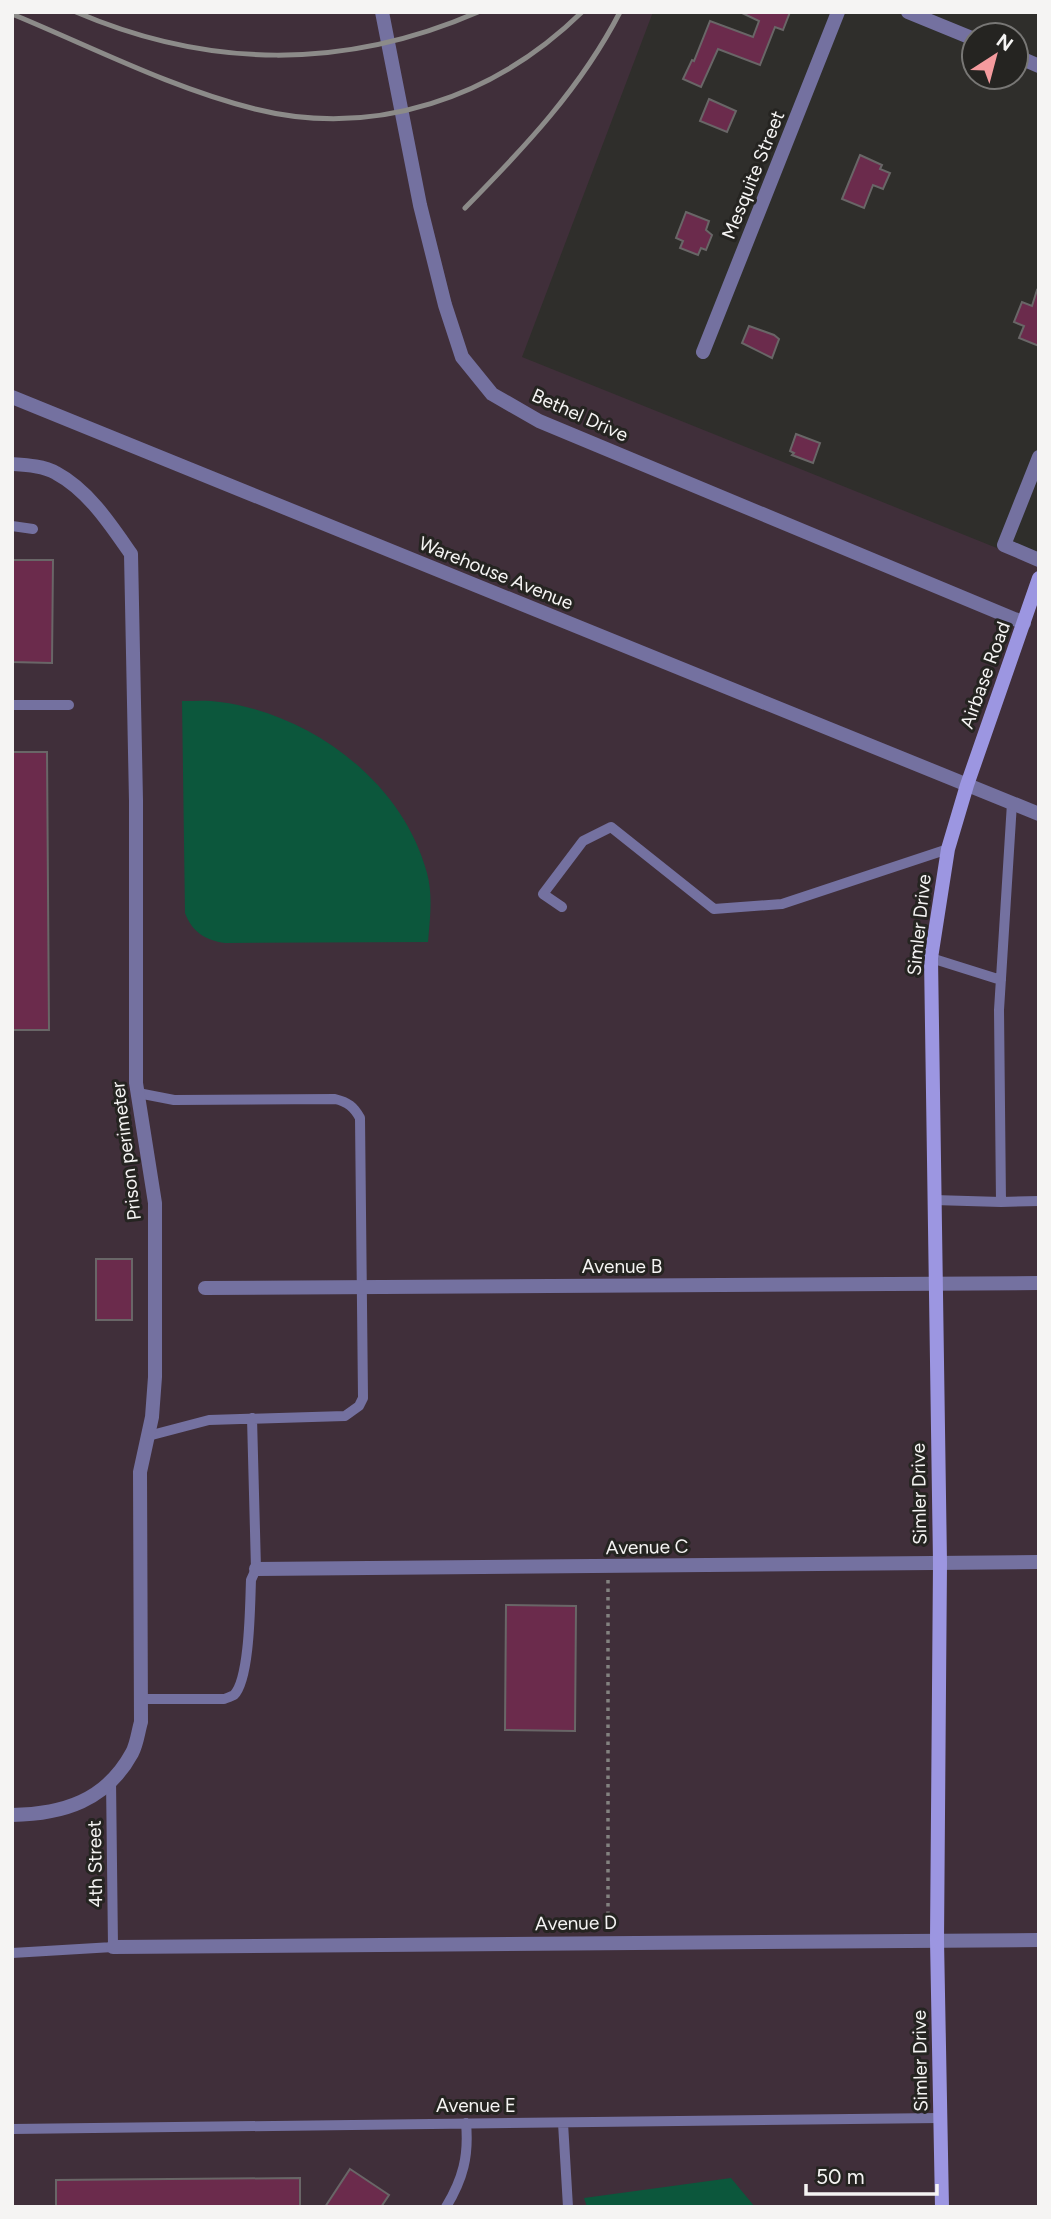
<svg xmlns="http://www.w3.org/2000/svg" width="1051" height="2219" viewBox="0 0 1051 2219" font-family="Figtree,sans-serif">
  <rect width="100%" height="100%" fill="#2f2e2b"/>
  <path fill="#402f3a" d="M12 12H653L522 357 1039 565V2207H12Z"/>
  <path fill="#0c573c" d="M182 701C195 701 208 700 220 702 311 714 403 782 427 873 433 895 430 919 428 942L225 943C205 940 192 932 185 913Z
    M731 2178 755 2207H587L584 2198Z"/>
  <path fill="#6b2b4c" stroke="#696667" stroke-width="2" d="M740 12H790L783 30 775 27 760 65 718 49 701 87 683 79 692 60 694 61 710 21 753 37 759 21Z
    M709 99 736 111 727 132 700 121Z
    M860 155 882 165 880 169 890 173 883 189 873 185 864 208 842 199Z
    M686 212 709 221 706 230 712 235 706 250 701 248 698 255 680 248 683 241 676 238Z
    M1037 290 1039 291V346L1019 338 1024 326 1014 322 1022 302 1032 306Z
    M749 326 774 335 779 339 772 358 742 343Z
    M796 434 820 443 813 463 792 455 794 453 790 451Z
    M12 560H53L52 663 12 662Z
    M12 752H47L49 1030H13Z
    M96 1259H132V1320H96Z
    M506 1605 576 1606 575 1731 505 1730Z
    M350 2169 389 2195 381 2207H325Z
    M300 2178V2207H56V2180Z"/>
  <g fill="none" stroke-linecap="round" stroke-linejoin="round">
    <path stroke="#838280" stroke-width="3.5" stroke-dasharray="3.5 5" stroke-linecap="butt" d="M608 1580V1929"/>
    <path stroke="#7471a0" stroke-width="10" d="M12 526 33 529
      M12 705H69
      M1012 803 999 1010 1001 1202 1039 1201
      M562 907 543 894 583 841 611 827 714 909 782 904 948 849
      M931 958 1001 980
      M138 1093 174 1100 335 1099C348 1102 354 1107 360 1118L363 1398 359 1406 345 1416 209 1420 148 1436
      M934 1200 1001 1202
      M141 1699H224C225 1699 234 1695 234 1695 250 1679 250 1604 251 1580L256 1569 252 1418
      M12 1953 113 1947 111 1780
      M563 2123 568 2207
      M12 2129 940 2118
      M446 2207C463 2179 469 2156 466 2123"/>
    <path stroke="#7471a0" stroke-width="14" d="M382 12 420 205 445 305 462 357 492 394 539 421 1024 623
      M908 12 974 39
      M1016 56 1039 66
      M703 352 838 12
      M12 397 1039 814
      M1039 457 1004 545 1039 560
      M12 464C26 465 44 466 56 473 88 490 111 525 131 554L136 801V1083L155 1203V1377L152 1417 140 1472 141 1722C138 1732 137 1744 132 1753 106 1801 63 1814 12 1815
      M205 1288 1039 1283
      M256 1569 1039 1562
      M113 1947 1039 1940"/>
    <path stroke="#9c96e1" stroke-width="14" d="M942 2207 937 1940 940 1563 931 958 948 849 967 785 1039 578"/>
    <path stroke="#8c8b89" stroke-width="5" d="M76 12C209 69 345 70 478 12
      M12 14C92 47 171 88 255 109 375 139 495 97 582 12
      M465 208C524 148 581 88 620 12"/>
  </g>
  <g text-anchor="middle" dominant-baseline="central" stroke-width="6" stroke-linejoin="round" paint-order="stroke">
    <g font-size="19" fill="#f5f4f3" stroke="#252421">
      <text transform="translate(753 175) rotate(-68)">Mesquite Street</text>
      <text transform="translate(580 415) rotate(24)">Bethel Drive</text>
      <text transform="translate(496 573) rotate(22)">Warehouse Avenue</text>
      <text transform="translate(985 675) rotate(-70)">Airbase Road</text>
      <text transform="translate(919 925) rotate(-84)">Simler Drive</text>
      <text transform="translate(126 1151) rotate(-97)">Prison perimeter</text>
      <text x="622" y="1266">Avenue B</text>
      <text transform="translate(919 1494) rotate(-91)">Simler Drive</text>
      <text transform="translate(647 1547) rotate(-1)">Avenue C</text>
      <text transform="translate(95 1864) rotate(-91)">4th Street</text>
      <text transform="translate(576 1923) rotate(-1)">Avenue D</text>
      <text transform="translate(920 2061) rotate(-91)">Simler Drive</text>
      <text x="476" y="2105">Avenue E</text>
    </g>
  </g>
  <rect width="1051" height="2219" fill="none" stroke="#f5f4f3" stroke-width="28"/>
  <g transform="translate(995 56) rotate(36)"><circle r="33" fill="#252421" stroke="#787775" stroke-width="2"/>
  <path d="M0-5L12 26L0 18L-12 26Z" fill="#f59b9e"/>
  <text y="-10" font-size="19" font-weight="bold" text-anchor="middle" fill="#f5f4f3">N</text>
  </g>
  <path d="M806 2184v10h131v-10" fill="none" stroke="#f5f4f3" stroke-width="3.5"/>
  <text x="816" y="2184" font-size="21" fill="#f5f4f3" stroke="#252421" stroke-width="5" paint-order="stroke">50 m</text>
</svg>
